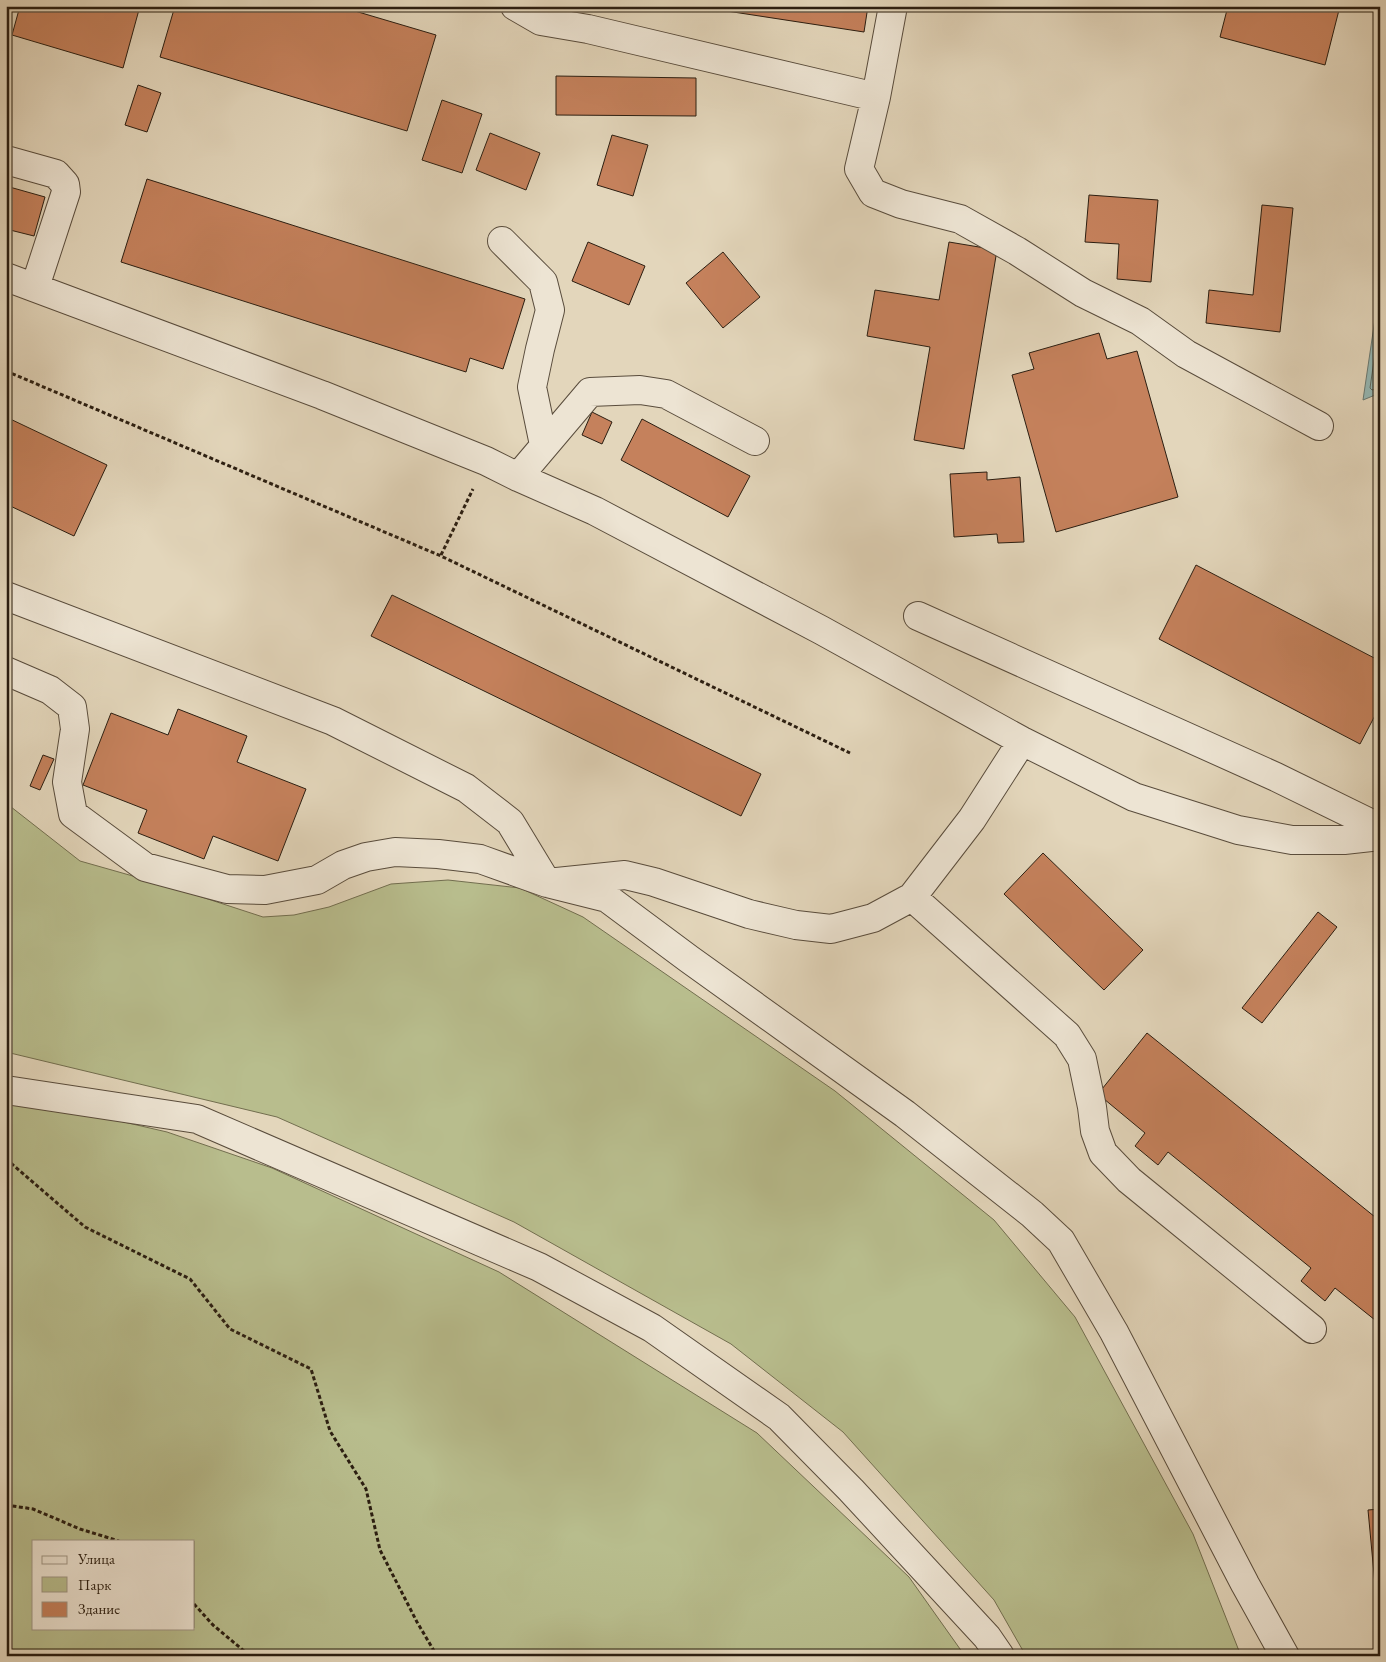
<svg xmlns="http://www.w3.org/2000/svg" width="1386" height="1662" viewBox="0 0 1386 1662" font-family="'EB Garamond',serif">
  <rect width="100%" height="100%" fill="#e3d6bb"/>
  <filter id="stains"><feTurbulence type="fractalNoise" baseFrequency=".004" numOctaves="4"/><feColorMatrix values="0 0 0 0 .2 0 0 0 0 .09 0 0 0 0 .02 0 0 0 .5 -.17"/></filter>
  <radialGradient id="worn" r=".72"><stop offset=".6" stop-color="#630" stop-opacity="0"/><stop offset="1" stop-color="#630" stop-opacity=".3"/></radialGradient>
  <path fill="#b8bd8d" stroke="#726e4f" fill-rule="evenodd" d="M6 803 80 861 168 886 263 917 294 915 329 907 391 884 448 880 520 888 583 917 835 1091 994 1220 1075 1317 1193 1534 1241 1656H1026L994 1600 843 1432 731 1344 514 1222 277 1117 6 1052Z
    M10 1100 42 1103 167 1132 272 1168 499 1272 757 1433 909 1577 965 1656H15L6 1650V1104ZM34 1541H194V1628H34Z"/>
  <path fill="#96b8b4" stroke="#6b7a73" d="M1380 285V393L1363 400Z"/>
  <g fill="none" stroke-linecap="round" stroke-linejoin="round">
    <path stroke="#606b62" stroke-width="1" d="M1380 319 1370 388 1372 390 1380 388"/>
  </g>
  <path fill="#c5815c" stroke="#2b1e11" d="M20 6H140L123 68 12 35Z
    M175 6H338L436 35 407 131 160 57Z
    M694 6H868L864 32Z
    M1228 6H1340L1325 65 1220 37Z
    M556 76 696 78V116L556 115Z
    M138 85 161 93 147 132 125 125Z
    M442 100 482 114 462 173 422 160Z
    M490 133 540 153 526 190 476 170Z
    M612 135 648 145 633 196 597 185Z
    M147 179 525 299 503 369 470 358 466 372 121 262Z
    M6 186 45 197 34 236 6 229Z
    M1089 195 1158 200 1151 282 1117 279 1119 244 1085 242Z
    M1262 205 1293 208 1280 332 1206 323 1209 290 1253 295Z
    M588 242 645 266 629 305 572 281Z
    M949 242 997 250 964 449 914 440 930 347 867 336 875 290 939 300Z
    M723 252 760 297 723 328 686 283Z
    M1099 333 1107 359 1137 351 1178 497 1056 532 1012 375 1034 369 1029 353Z
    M592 412 612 422 602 444 582 435Z
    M6 417 107 465 74 536 6 504Z
    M642 419 750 476 728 517 621 460Z
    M987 472V480L1020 477 1024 542 998 543 997 534 954 537 950 474Z
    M1196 565 1380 661V706L1360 744 1159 639Z
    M392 595 761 774 741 816 371 636Z
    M178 709 247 736 237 762 306 789 278 861 213 836 204 859 138 833 147 810 83 785 111 713 168 735Z
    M43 755 54 759 40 790 30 786Z
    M1043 853 1143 950 1104 990 1004 894Z
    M1318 912 1337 927 1262 1023 1242 1008Z
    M1147 1033 1380 1221V1324L1335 1288 1325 1301 1301 1281 1311 1268 1168 1152 1158 1165 1135 1146 1145 1133 1098 1094Z
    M1380 1509V1638L1368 1510Z"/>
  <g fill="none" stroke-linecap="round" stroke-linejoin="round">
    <g stroke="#594c3c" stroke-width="30">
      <path id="minor" d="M515 6 541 21 588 29 876 97 893 6
        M876 97 859 169 873 193 901 204 960 219 1017 251 1083 293 1140 321 1186 354 1319 426
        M6 160 56 174 65 184 66 192 35 287
        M502 241 543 282 550 310 540 349 532 387 544 445
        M6 277 322 395 486 461 518 477 595 511 821 630 1022 741 1134 797 1238 830 1292 840H1344L1380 836
        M518 477 590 392 640 390 666 394 755 441
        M6 596 333 721 466 788 510 822 547 883 607 898 689 959 905 1114 1032 1214 1061 1241 1114 1332 1245 1584 1285 1656
        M918 616 1276 777 1380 828
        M6 671 50 690 72 707 75 729 67 782 73 814 145 867 227 889 265 890 317 880 343 865 366 857 395 852 438 854 480 859 547 883 625 875 654 882 749 914 796 925 831 929 873 918 912 897 972 819 1022 741
        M912 897 1067 1035 1082 1059 1092 1107 1095 1131 1103 1153 1129 1180 1312 1329
        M6 1090 197 1119 539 1267 652 1328 779 1417 851 1490 987 1637 1000 1656"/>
    </g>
    <path stroke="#2b1e11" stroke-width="3" stroke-dasharray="4 2.5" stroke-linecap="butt" d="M6 371 441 556 850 753
      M441 555 473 489
      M6 1159 85 1227 190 1279 230 1329 311 1369 330 1431 366 1489 380 1550 417 1622 437 1656
      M6 1505 33 1509 80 1529 119 1541
      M194 1604 213 1625 250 1656"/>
    <use href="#minor" stroke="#ede4d3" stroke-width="28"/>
  </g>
  <rect width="1386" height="1662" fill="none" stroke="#e3d6bb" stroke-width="25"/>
  <rect x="8" y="8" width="1371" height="1647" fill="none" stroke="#2b1e11" stroke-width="2.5"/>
  <rect x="12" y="12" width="1361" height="1637" fill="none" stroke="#2b1e11"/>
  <rect x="32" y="1540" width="162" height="90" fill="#ede4d3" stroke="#9f9585"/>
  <rect x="42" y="1556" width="25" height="8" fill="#ede4d3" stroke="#9f9585"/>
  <text x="78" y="1564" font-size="15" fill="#2b1e11">Улица</text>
  <rect x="42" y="1577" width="25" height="15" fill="#b8bd8d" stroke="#9f9585"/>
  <text x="78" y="1590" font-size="15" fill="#2b1e11">Парк</text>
  <rect x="42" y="1602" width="25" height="15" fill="#c5815c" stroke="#9f9585"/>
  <text x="78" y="1614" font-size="15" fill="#2b1e11">Здание</text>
  <rect width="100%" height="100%" filter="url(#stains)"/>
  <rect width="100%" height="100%" fill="url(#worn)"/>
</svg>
